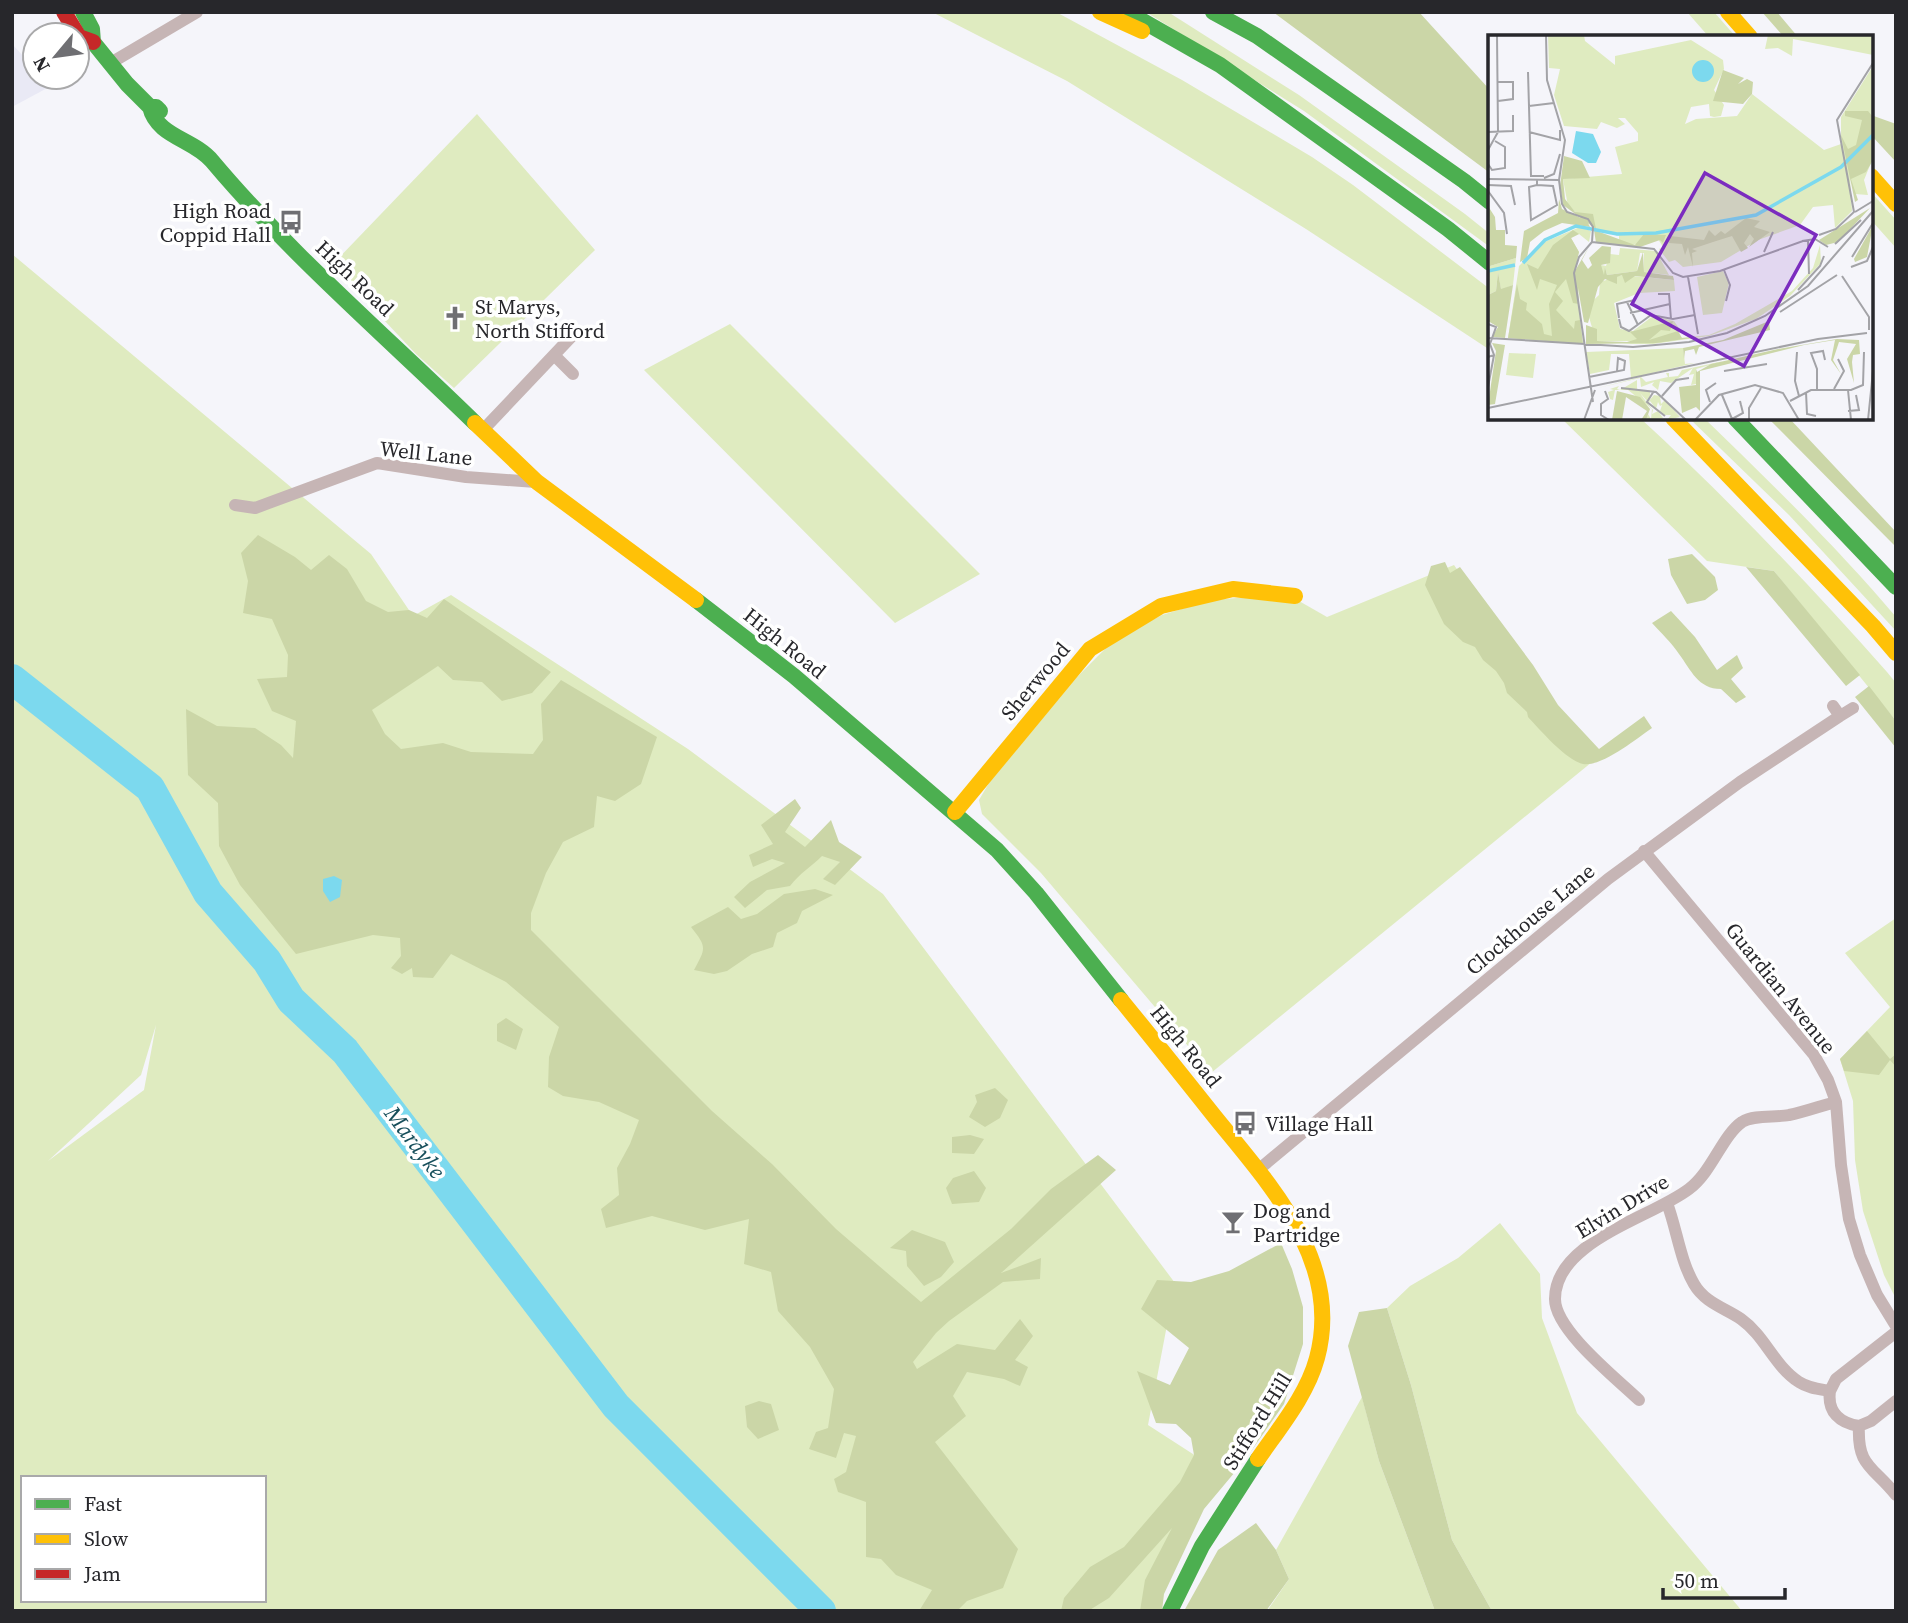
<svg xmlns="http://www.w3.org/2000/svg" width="1908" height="1623" viewBox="0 0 1908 1623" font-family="'Source Serif 4',serif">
  <rect width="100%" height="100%" fill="#f5f5fa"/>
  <path fill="#e9e9f5" d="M12 44 35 69V77H43L51 86 12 107Z"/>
  <path fill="#dfebc0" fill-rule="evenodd" d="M932 12H1056L1182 80 1312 157 1353 185 1490 289V350L1306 229 1067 81Z
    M1146 12H1168L1299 95 1465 214 1490 234V247L1304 111Z
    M1687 12H1714L1736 37H1709Z
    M477 114 595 250 454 388 416 354 332 265Z
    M1871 192 1896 220V248L1871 220Z
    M12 254 371 554 413 616 451 595 688 749 883 894 1175 1283 1148 1425 1213 1467 1146 1611H12ZM156 1025 144 1090 48 1161 141 1075ZM23 1478H264V1600H23Z
    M730 324 980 574 895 623 644 370Z
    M1561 418H1640C1727 498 1808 583 1887 672L1896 683V721L1774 571 1707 561Z
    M1689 418H1704C1770 482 1837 547 1896 617V631L1789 515Z
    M1454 565 1592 762 1211 1073 1041 873 982 814 979 800 989 783 1077 677 1116 638 1162 615 1211 600 1250 597 1299 601 1327 617Z
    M1896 918V1299L1884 1275 1863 1211 1855 1160 1853 1101 1840 1059 1890 1007 1845 953Z
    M1500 1223 1540 1274 1542 1318 1577 1413 1742 1611H1492L1452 1540 1411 1385 1387 1308 1410 1286 1458 1258Z
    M1362 1397 1379 1461 1435 1611H1267L1289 1579 1276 1550Z"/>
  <path fill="#cbd6a7" d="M1273 12H1419L1490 90V173Z
    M1762 12H1777L1798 37H1784Z
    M1871 115 1896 124V162L1871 135Z
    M1768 418H1789L1896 532V547Z
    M258 535 295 557 311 570 329 555 347 569 366 601 388 612 409 610 427 618 444 599 551 672 532 693 502 701 482 682 453 680 438 666 372 710 385 734 401 749 443 743 471 752 533 754 543 740 541 704 561 680 657 737 641 784 615 801 597 796 594 827 563 842 546 873 531 913V930L712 1111 772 1164 836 1229 921 1302 1011 1229 1051 1189 1098 1155 1116 1170 1001 1273 1041 1258 1040 1279 1003 1282 949 1321 936 1333 913 1362 917 1369 957 1344 995 1350 1020 1319 1033 1336 1015 1360 1028 1367 1020 1386 1004 1379 967 1372 953 1396 966 1416 935 1442 1018 1549 1003 1588 967 1601 957 1611H919L932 1590 896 1575 881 1559 866 1557V1502L838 1492 834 1479 846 1472 856 1436 844 1433 836 1458 809 1449 816 1432 828 1428 834 1389 810 1347 778 1311 771 1272 744 1264 749 1219 705 1230 652 1216 606 1228 601 1209 619 1195 617 1168 630 1144 639 1120 599 1102 563 1096 548 1087 549 1057 559 1027 506 982 451 954 433 978 413 977 412 968 402 974 391 968 401 956 400 938 373 935 296 954 240 885 219 846 218 803 188 775 186 709 217 726 255 728 281 745 293 758 296 721 272 711 257 679 287 677 288 655 272 619 243 613 248 581 241 553Z
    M1692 554 1715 577 1718 590 1705 600 1687 604 1671 575 1668 559Z
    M1445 562 1450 573 1460 567 1533 665 1558 705 1599 749 1644 716 1652 728C1636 739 1602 767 1583 764 1567 761 1539 729 1528 717L1527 712 1507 693 1504 683 1496 671 1483 660 1475 647 1463 642 1444 624 1425 585 1431 566Z
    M1746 567 1774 571 1860 675 1846 686Z
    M1671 611 1695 637 1717 670 1737 655 1743 668 1731 679 1746 697 1736 703 1721 689C1698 689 1691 670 1679 654 1672 643 1661 633 1652 623Z
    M1869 686 1896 721V748L1855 697Z
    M795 799 801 808 785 832 805 847 831 820 839 842 862 857 835 885 823 879 840 862 822 856C812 866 799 874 790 886L767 890 745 908 734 897 750 882 785 863 772 859 753 867 749 855 773 844 761 825Z
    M815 889 833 895 802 911 797 923 777 933 773 947 752 954 727 971 714 974 694 970C706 948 707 947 691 927L728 907 741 919 757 914 784 894Z
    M506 1018 523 1029 516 1050 497 1041V1024Z
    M1867 1031 1890 1059 1896 1054V1067L1890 1060 1879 1075 1844 1071 1840 1059Z
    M995 1088 1008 1100 1000 1118 985 1127 969 1117 977 1102 975 1095Z
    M970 1135 984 1139 974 1154 952 1153V1137Z
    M974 1171 986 1188 979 1202 952 1204 946 1188 953 1178Z
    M912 1230 945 1242 954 1262 941 1277 924 1286 907 1266 906 1251 890 1248Z
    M1281 1243 1292 1269 1303 1307V1344L1284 1404 1245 1460 1204 1509 1164 1594 1162 1611H1140L1145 1580 1172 1528 1109 1598 1088 1611H1061L1064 1598 1090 1567 1124 1547 1180 1482 1194 1455 1191 1438 1176 1424 1156 1423 1137 1371 1170 1385 1189 1348 1141 1309 1157 1280 1191 1282 1229 1271Z
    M1387 1308 1411 1385 1452 1540 1492 1611H1435L1379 1461 1348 1346 1359 1312Z
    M759 1401 771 1404 779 1430 758 1439 747 1427 745 1406Z
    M1256 1523 1276 1550 1289 1579 1266 1611H1184L1218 1550Z"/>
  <path fill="#7cd9ee" d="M334 876 342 880 340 897 330 902 323 891V879Z"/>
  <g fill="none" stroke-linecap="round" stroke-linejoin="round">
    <path stroke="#7cd9ee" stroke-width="30" d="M12 679 150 788 208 893 267 961 291 1000 345 1051 616 1406 821 1611"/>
    <path stroke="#c6b5b5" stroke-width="12" d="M109 64 197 12
      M554 355 573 374
      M482 431 571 337
      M235 505 255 508 377 463 466 477 536 482
      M1840 716 1853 708
      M1644 851 1814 1055 1828 1080 1836 1102 1841 1165 1849 1219 1860 1255 1877 1295 1896 1326
      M1258 1170 1608 879 1740 782 1840 716 1833 706
      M1667 1203C1677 1230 1680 1260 1694 1284 1705 1303 1725 1308 1741 1319 1765 1336 1775 1367 1799 1382 1808 1388 1819 1389 1830 1391 1827 1412 1840 1423 1859 1426 1857 1467 1873 1466 1896 1495
      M1830 1391 1836 1379 1896 1332
      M1639 1400C1616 1378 1555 1330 1555 1299 1555 1241 1651 1218 1689 1189 1712 1172 1722 1136 1742 1122 1755 1114 1775 1118 1789 1115 1805 1112 1820 1106 1836 1102
      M1859 1426 1871 1421 1896 1401"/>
    <path stroke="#4caf50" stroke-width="16" d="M83 12 92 29 93 42 127 84 150 107H156L160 111
      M1127 12 1220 65 1448 229 1490 263
      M1213 12 1257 36 1464 181 1490 202
      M150 107C157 137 194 139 212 161 291 255 387 337 475 423
      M1735 418 1896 587
      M696 600 794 676 997 850 1036 893 1121 1000
      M1170 1611 1202 1546 1258 1459"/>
    <path stroke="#ffc107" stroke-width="16" d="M1100 12 1142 31
      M1728 12 1750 37
      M1871 176 1896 204
      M1673 418 1873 626 1896 653
      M475 423 537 482 696 600
      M955 812 1090 649 1161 606 1233 589 1295 596
      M1121 1000C1153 1039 1184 1078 1215 1117 1270 1185 1343 1262 1317 1358 1307 1395 1280 1427 1258 1459"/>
    <path stroke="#c62828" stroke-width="16" d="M64 12 79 37 93 42"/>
  </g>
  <defs>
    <g id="bus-bare" transform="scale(1.89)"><path d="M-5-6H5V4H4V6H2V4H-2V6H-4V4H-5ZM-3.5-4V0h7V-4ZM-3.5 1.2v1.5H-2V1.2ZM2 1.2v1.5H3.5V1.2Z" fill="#6f6f73" stroke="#fff" stroke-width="2.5" paint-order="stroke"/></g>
    <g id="church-bare" transform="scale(1.89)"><path d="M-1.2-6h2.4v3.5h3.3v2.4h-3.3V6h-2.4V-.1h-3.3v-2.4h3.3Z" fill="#6f6f73" stroke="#fff" stroke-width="2.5" paint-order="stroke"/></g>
    <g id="bar-bare" transform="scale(1.89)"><path d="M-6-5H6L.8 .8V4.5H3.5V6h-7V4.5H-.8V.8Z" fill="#6f6f73" stroke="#fff" stroke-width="2.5" paint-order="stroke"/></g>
  </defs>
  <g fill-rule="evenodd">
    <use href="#bus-bare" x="291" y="222"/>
    <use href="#church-bare" x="455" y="318"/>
    <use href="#bus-bare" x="1245" y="1123"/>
    <use href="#bar-bare" x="1233" y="1222"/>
  </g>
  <g text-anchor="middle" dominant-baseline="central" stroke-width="7" stroke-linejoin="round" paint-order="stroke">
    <g font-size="21" fill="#27272b" stroke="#fff" text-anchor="start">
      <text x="271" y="210" text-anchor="end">High Road<tspan x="271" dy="24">Coppid Hall</tspan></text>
      <text x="475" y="306">St Marys,<tspan x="475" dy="24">North Stifford</tspan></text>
      <text x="1265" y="1123">Village Hall</text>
      <text x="1253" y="1210">Dog and<tspan x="1253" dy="24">Partridge</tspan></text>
    </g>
    <g font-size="21" fill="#27272b" stroke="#fff">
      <text transform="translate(355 278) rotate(44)">High Road</text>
      <text transform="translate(426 453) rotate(6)">Well Lane</text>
      <text transform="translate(785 643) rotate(39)">High Road</text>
      <text transform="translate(1035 681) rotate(-50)">Sherwood</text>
      <text transform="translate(1530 919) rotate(-40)">Clockhouse Lane</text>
      <text transform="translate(1781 988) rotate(51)">Guardian Avenue</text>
      <text transform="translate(1186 1046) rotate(51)">High Road</text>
      <text transform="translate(1622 1206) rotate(-31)">Elvin Drive</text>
      <text transform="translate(1257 1421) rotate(-58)">Stifford Hill</text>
    </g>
    <g font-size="23" font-style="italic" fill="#174f5b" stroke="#fff">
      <text transform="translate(415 1142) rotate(53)">Mardyke</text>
    </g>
  </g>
  <g transform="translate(1488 35)">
    <rect width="385" height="385" fill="#f5f5fa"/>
    <path d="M60 0H96L97 6 127 30V21L203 5 235 25 236 34 226 55 236 70 233 81 226 82 222 81 221 69 203 72 197 89 208 84 249 81 264 59 336 115 353 109V82L385 31V123L376 145 380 160 367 159 362 143 364 176 347 193 345 170 325 172 312 190 270 205 233 227 195 232 187 225 181 227 171 214 175 212 170 204 155 210 131 209V201L108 194 80 171 75 144 134 139 127 112 150 106V98L137 83H130L137 89 129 93 113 87 109 94 76 91 66 60 72 34 61 33ZM280 0H385V20L305 4 304 21 290 13 277 14ZM92 192 103 196 101 207 91 199 83 203 91 217 86 230 95 309 20 303 31 231 54 208ZM332 210 333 228 302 261 268 284 221 301 165 309H134L221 300 247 289 304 256 325 233ZM0 212 2 231 28 223 25 250 13 255 10 237 8 256 0 260ZM132 213 168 216 181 240 156 237V218H152L149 236 119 240 117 232V240L95 263 91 252 106 238 111 240 113 230 118 231 122 219 131 220ZM235 236 241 248 234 278 215 280 209 242ZM134 240 186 245 187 256 151 258 126 268 132 294 145 296 165 281 186 286 193 296 164 306H108L98 272 111 260 112 247ZM195 313 197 329 207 328V321V328L143 343 141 319H123L121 335 102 339 98 317ZM21 318 48 319 45 343 18 340ZM236 326 208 334V349L203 350 206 339 201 340 205 333 183 348 172 346 170 355 164 350 166 347 153 352 152 343 110 353 153 342 158 347 180 342 178 338H181V342L190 341 194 335ZM149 345V356L160 355 165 357 162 356V361L160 365 159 366 152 358 159 368 166 360 172 361 173 369 177 365 192 382 179 385 183 380H177L172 376 174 370 172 371 170 367 168 374 162 366 160 369 165 375 164 379 170 376 175 383 158 385 160 379 163 384 164 374 140 355H127L125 365 122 364 120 357 126 355 122 354 131 351 129 354 132 355Z" fill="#dfebc0"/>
    <path d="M235 35 256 43 250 49 259 44 265 47 264 59 255 69 225 66ZM357 76H380L385 82V125L378 137 363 144 370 165 367 167 353 100 360 114 368 110 374 85 357 81ZM76 121 94 126 102 143 75 144 77 164 87 177 105 179 108 194 75 170 72 151ZM71 164 74 174 99 186 102 192 74 188 56 196 42 207 39 223 32 227 36 196 70 178ZM0 171 7 182 8 195H17V210L29 211 28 223 2 231ZM382 173 350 207 338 210 331 205ZM258 183 272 186 266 192 282 197 261 212 266 204 262 199 256 208 260 213 253 217 244 201 225 207 204 214 209 216 204 218 205 232 200 212 197 220 194 209 181 208 182 201 216 205 221 195 227 201 233 196 237 199ZM385 190 379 222 367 227 366 224ZM85 195 91 199 83 203 91 217 87 236 102 210 94 225 100 234 104 230 101 223 114 211 123 212 122 228 113 230 116 240 117 232 119 240 149 236 155 217 156 237 185 241 186 245 147 241 137 248 134 240 129 242V249L117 244 110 252 100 288 96 287 90 253 91 269 85 268 78 244 67 257 75 266 68 275 86 294 87 286 92 285 95 309 20 303 29 249 32 264 39 268 38 275 54 289 56 299 64 301 61 269 69 250 52 244 49 255 39 229 50 234 65 210ZM106 195 147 210 156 199 178 200 175 208 172 205 152 212 108 208ZM10 237 13 254 25 250 17 303 4 302 10 292 0 286V260L8 256ZM185 286 182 296 173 295 161 305 190 296 194 303 210 302 168 308 98 309V290L109 294V306L139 307 149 304 142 297ZM281 286 282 295 211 312 208 320 206 314 197 316 196 324 195 313 235 305ZM349 304 371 305 372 319 365 320 364 327 366 348 359 324 368 309 351 307 345 325 353 339 343 325 347 305 316 310 212 336V376L208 372 194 378 191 352 208 350V334L209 337 223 329 290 314ZM4 308 17 310 7 369 0 370 8 316ZM129 356 152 362 162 374 158 385H153L159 376 138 362 134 385H124Z" fill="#cbd6a7"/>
    <path d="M204 36a11 11 0 1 1 22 0a11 11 0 1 1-22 0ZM88 96 105 99 113 117 108 128H100L84 118Z" fill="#7cd9ee"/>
    <path fill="none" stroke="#7cd9ee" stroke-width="3.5" d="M35 228 57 205 88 191 129 199 168 198 268 180 353 132 385 100M0 236 27 230"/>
    <path fill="none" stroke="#a3a3a7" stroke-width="2" d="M58 0 59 45 77 105 71 145 74 169 79 177 100 184 105 192 104 207 91 222 86 238 105 367M40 37 43 141H56M9 47H25V64L10 66M41 71 66 68M0 97 25 96V80M41 97 72 105V95M0 115 10 97 9 0M0 129 4 135 17 133V112L7 106M56 143 66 139 72 119M0 144 71 145M49 145V150L41 152 43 185 69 170 65 151 49 150M0 150 23 151 27 170M0 156 16 178 19 199M367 177 385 166M331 200 348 194 366 177 349 85 385 28M320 205 321 239M314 206 327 204 340 212M104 207 166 214 185 238 195 242 232 236 315 206M347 209 373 185M276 217 285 197M364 222 385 188M363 232 379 226 385 212M236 235 242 250 238 266M354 241 381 282V295M200 242 210 299M310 255 332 231 336 221M170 259H181L183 284M139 267 150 290M292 277 349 240M142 278 182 269M131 283 129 269 147 265M131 284 133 292 141 296 163 280 185 284 207 280M0 289 8 292 2 309 6 320 0 322M0 303 145 312 201 307 239 298 277 281 320 251 385 176M309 317 307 346 311 361M236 336 279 329M101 342 136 335 137 326 130 323 129 336M0 352 6 320M133 353 168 357 198 385M329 354V334L323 318 335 316 337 325M346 354 356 336 350 324M360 355 363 385M117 356 120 364 113 369V380L121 385M166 356 159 367 177 381M318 357 319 379 328 381M234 360 244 384M174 361 188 345 201 343M302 366 323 355H363L375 350 376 317M222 367 218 355 228 348M0 373 330 304 379 298M360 376 371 375 368 360M244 384 255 378 252 366 253 370M96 385 107 355M207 385 231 360 267 350 295 358 311 385M261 385V373L273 353M380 385 385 336"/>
    <path fill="#7b2cbf" fill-opacity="0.15" stroke="#7b2cbf" stroke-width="3.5" d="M217 138 328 200 256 331 144 269Z"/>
    <rect width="385" height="385" fill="none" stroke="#27272b" stroke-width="3.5"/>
  </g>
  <rect width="1908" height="1623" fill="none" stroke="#27272b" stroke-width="28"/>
  <rect x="21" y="1476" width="245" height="126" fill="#ffffff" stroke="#a9a9aa" stroke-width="2"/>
  <rect x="35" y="1499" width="35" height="10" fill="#4caf50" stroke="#a9a9aa" stroke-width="2"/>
  <text x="84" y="1511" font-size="21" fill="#27272b">Fast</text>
  <rect x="35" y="1534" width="35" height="10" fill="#ffc107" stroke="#a9a9aa" stroke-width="2"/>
  <text x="84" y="1546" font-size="21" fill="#27272b">Slow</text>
  <rect x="35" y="1569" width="35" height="10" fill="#c62828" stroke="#a9a9aa" stroke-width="2"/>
  <text x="84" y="1581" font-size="21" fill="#27272b">Jam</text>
  <g transform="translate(56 56) rotate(241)"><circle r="33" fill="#ffffff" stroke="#a9a9aa" stroke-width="2"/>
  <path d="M0-5L12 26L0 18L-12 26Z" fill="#6f6f73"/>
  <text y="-10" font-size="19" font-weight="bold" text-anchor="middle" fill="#27272b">N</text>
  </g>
  <path d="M1663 1588v10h122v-10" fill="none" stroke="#27272b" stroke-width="3.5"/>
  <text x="1674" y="1588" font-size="21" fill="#27272b" stroke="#ffffff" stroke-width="5" paint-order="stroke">50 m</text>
</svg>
